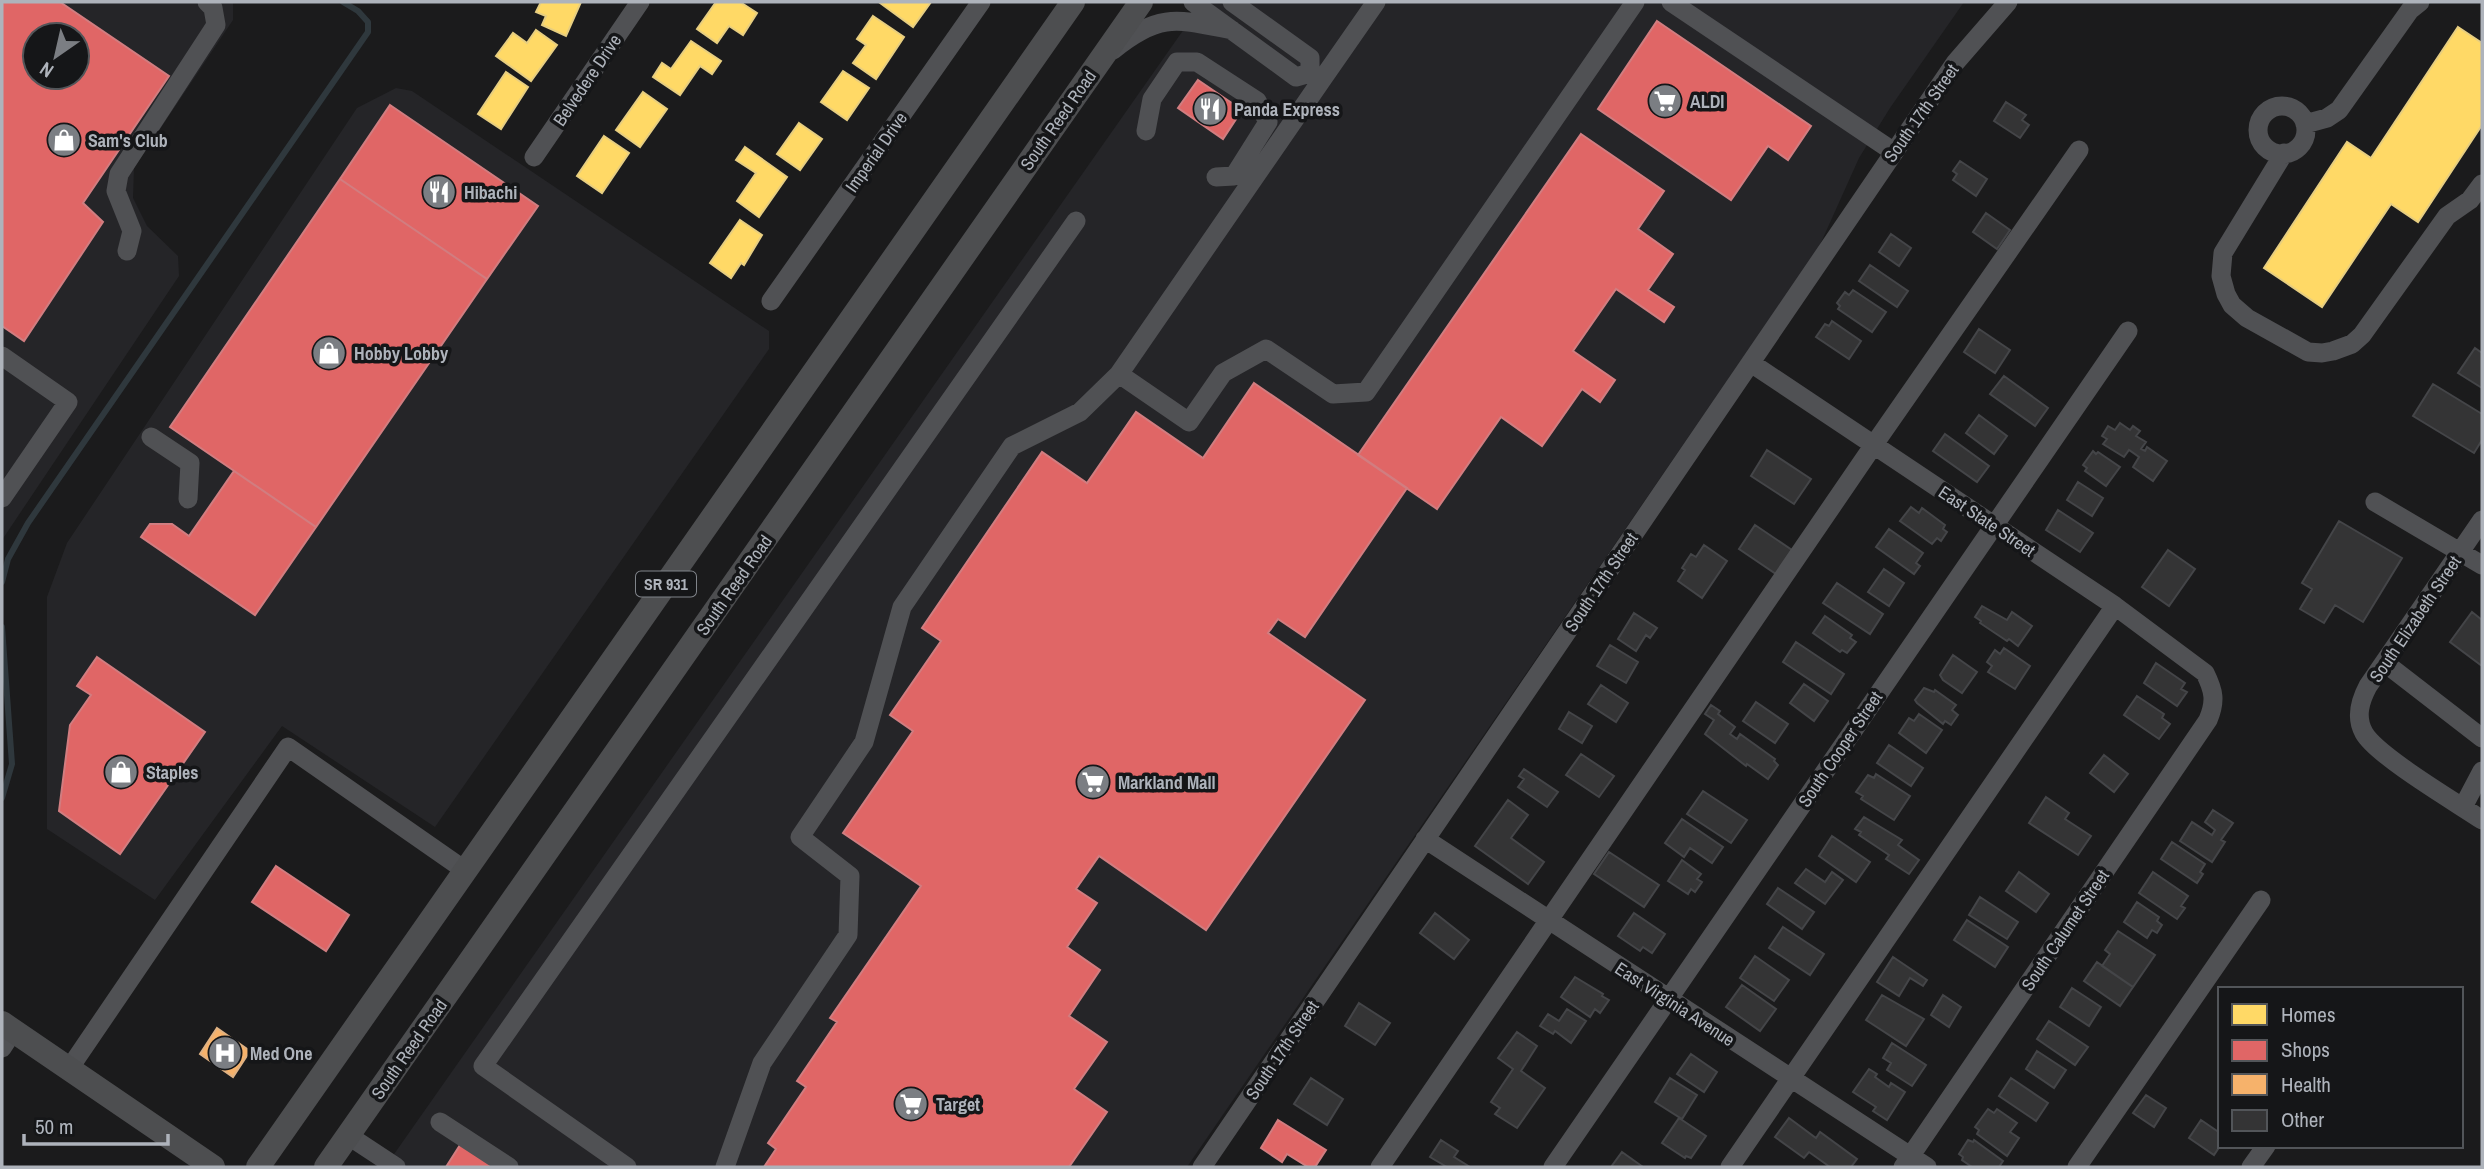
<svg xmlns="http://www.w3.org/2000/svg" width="2484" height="1169" viewBox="0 0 2484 1169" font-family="'Archivo Narrow',sans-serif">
  <rect width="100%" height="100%" fill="#1b1b1c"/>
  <path fill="#252528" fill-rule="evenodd" d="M2 2H233V20L134 168 133 198 147 226 178 256 179 276 2 540ZM35 35H77V77H35Z
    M1203 2H1964L1890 108 1859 158 1819 247 1187 1167H385Z
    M396 88 412 91 769 331V349L435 827 282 726 155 900 47 829V597L67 543 357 108Z"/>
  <path fill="#ffd966" stroke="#e7ce80" stroke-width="2" d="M541 2H581L566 36 542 25 546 16 536 12Z
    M716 2H740L757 13 743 35 729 26 717 43 697 29Z
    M881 2H931L913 27 880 3Z
    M873 16 904 37 876 79 853 63 866 45 857 39Z
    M2458 27 2482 43V125L2418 222 2391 204 2322 307 2264 268 2347 142 2371 158Z
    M536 30 557 45 531 81 496 56 513 33 527 43Z
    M691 41 721 61 712 74 700 66 680 95 653 77 662 63 671 69Z
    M843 71 869 88 847 120 821 102Z
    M506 72 528 87 501 129 478 114Z
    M643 92 667 109 640 147 616 130Z
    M799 123 822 139 800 170 777 154Z
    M604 136 629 153 602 193 577 176Z
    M745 147 787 177 759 217 737 201 756 173 736 160Z
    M740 220 762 235 744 265 741 263 731 278 710 263Z"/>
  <path fill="#e06666" stroke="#d17d80" stroke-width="2" fill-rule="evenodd" d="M2 2H60L169 76 83 203 103 222 24 341 2 326ZM35 35H77V77H35Z
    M1657 21 1811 126 1788 160 1768 146 1731 200 1598 109Z
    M1198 80 1242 110 1223 139 1178 108Z
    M390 105 538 206 487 279 340 179Z
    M1581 134 1664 191 1638 229 1673 254 1648 290 1674 307 1664 322 1616 289 1573 351 1615 380 1600 402 1582 389 1542 446 1501 417 1437 509 1358 455Z
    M340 179 487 279 316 527 170 427Z
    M1254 383 1407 488 1305 637 1278 619 1268 633 1365 700 1206 930 1099 856 1076 889 1097 903 1067 947 1100 970 1069 1016 1107 1042 1074 1089 1107 1112 1069 1167H764L776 1149 768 1143 806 1087 797 1081 837 1022 830 1018 921 886 843 833 913 731 890 715 941 641 922 628 1042 452 1087 483 1136 412 1203 458Z
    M234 471 316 527 255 615 141 537 150 524H172L189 536Z
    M97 657 205 732 120 854 59 811 70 725 91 695 77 686Z
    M276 866 349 915 326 951 252 902Z
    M1278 1120 1326 1150 1315 1167H1308L1287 1154 1282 1162 1261 1148Z
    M462 1142 501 1167H446Z"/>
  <path fill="#f6b26b" stroke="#e0b283" stroke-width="2" d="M217 1028 250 1051 233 1077 200 1054Z"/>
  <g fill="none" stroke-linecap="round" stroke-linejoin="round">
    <path stroke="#2f383d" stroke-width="6" d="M2 582 8 559 28 523 368 32V22L358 11 343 2
      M2 627 12 764 2 798"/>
  </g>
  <path fill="#343435" stroke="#444548" stroke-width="2" d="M2006 102 2026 115 2022 120 2029 125 2020 138 1994 121Z
    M1960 161 1987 179 1976 196 1953 180 1957 174 1953 171Z
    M1986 213 2010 230 1997 249 1973 232Z
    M1891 234 1911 248 1899 266 1879 252Z
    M1870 265 1908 291 1897 307 1859 281Z
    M1853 290 1886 312 1872 332 1838 309 1840 306 1837 303 1845 292 1849 295Z
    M1832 321 1861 341 1849 359 1816 337 1825 324 1829 326Z
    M1979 329 2010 350 1995 373 1964 352Z
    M2475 348 2482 353V388L2458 373Z
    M2004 376 2048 408 2035 426 1990 394Z
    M2433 384 2482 414V440L2474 453 2413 416Z
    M1979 415 2007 436 1994 454 1966 433Z
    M2120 423 2130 430 2133 426 2140 431 2136 436 2146 442 2141 449 2145 451 2147 447 2167 461 2153 481 2133 467 2139 457 2129 450 2124 457 2103 444 2107 439 2102 436 2108 426 2115 430Z
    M1945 434 1989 466 1977 482 1933 451Z
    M1767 450 1811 479 1794 504 1751 476Z
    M2093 451 2096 454 2098 452 2120 467 2106 486 2085 471 2087 468 2083 465Z
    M2078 482 2103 498 2092 516 2067 500Z
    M1911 507 1919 513 1922 508 1945 525 1943 529 1947 532 1941 541 1937 538 1932 544 1900 521Z
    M2058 510 2093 533 2080 552 2046 530Z
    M2339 521 2402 558 2363 622 2335 605 2324 623 2300 609 2312 589 2302 583Z
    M1755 525 1792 550 1776 574 1739 549Z
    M1889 529 1923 553 1916 563 1920 566 1914 574 1876 547Z
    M1704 545 1727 561 1702 598 1678 581 1685 570 1682 568 1691 554 1696 557Z
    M2168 550 2195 569 2169 606 2142 587Z
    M1884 569 1904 583 1889 606 1868 592Z
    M1837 583 1883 614 1870 634 1823 603Z
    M1982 606 2007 620 2012 612 2032 626 2018 646 2009 639 2007 641 1980 623 1981 621 1975 617Z
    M2472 612 2482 620V666L2450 642Z
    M1634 613 1657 628 1650 638 1646 635 1636 651 1618 639Z
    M1825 616 1852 635 1850 638 1856 642 1847 653 1842 650 1840 652 1813 633Z
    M1796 642 1844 674 1831 694 1783 662Z
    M1610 645 1638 662 1626 683 1597 666Z
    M2004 648 2030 666 2015 689 1988 672 1992 666 1987 662 1995 650 2000 654Z
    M1953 655 1977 672 1962 693 1943 680 1940 675Z
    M2156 663 2185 683 2181 689 2187 692 2177 706 2144 683Z
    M1804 684 1828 701 1814 721 1790 703Z
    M1601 685 1628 703 1616 722 1588 704Z
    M1924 688 1934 692 1935 690 1956 705 1952 710 1958 715 1951 725 1945 721 1943 724 1917 703 1915 700Z
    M2137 696 2164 714 2162 718 2170 724 2159 739 2124 715Z
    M1756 702 1788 724 1775 743 1743 721Z
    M1711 705 1720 711 1718 714 1735 727 1730 734 1737 739 1740 734 1775 759 1774 761 1778 765 1768 779 1747 764 1746 766 1705 734 1714 720 1705 714Z
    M1569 712 1592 726 1582 743 1559 729Z
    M1919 714 1942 730 1926 753 1899 733 1909 718 1914 721Z
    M1889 745 1923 768 1911 786 1877 763Z
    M1581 754 1614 776 1599 797 1566 775Z
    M2104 755 2128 774 2114 792 2090 773Z
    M1524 769 1558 792 1547 807 1518 787 1524 779 1519 776Z
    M1876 774 1910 796 1894 820 1861 799 1863 796 1856 792 1868 775 1874 778Z
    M1703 791 1747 820 1731 843 1687 814Z
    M2046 797 2069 813 2065 819 2091 836 2078 855 2029 823Z
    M1508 800 1528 815 1511 838 1544 862 1528 884 1475 846Z
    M2213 810 2233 823 2221 840 2225 842 2212 862 2180 841 2192 822 2212 835 2215 830 2205 822Z
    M1864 817 1902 840 1898 845 1919 860 1909 874 1886 859 1889 855 1859 835 1861 832 1855 829Z
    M1682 819 1723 847 1712 863 1690 848 1684 857 1665 843Z
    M1832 836 1870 862 1856 882 1819 856Z
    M2172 842 2205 864 2200 872 2203 874 2197 883 2161 859Z
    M1609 852 1659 885 1644 907 1594 874Z
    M1682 860 1701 874 1697 879 1702 882 1695 892 1691 889 1688 894 1668 881Z
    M1806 869 1825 882 1832 872 1843 880 1825 904 1795 883Z
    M2019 872 2049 894 2036 912 2006 891Z
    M2153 872 2188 896 2181 906 2185 908 2177 919 2139 893Z
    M1778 888 1814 912 1802 929 1767 904Z
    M1980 897 2018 922 2007 939 1969 915Z
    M2137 902 2159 917 2157 921 2162 925 2157 933 2152 930 2147 938 2124 922Z
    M1435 913 1469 940 1454 959 1420 933Z
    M1634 913 1665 934 1652 953 1643 947 1640 951 1618 936Z
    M1967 920 2008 947 1995 967 1954 940Z
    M1783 927 1824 954 1810 975 1769 948Z
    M2118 931 2155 955 2133 987 2102 966 2110 954 2105 950Z
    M1755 956 1789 980 1774 1001 1740 978Z
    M1893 957 1927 980 1923 986 1910 978 1899 996 1877 982Z
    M2097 962 2133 987 2120 1006 2084 981Z
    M1575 977 1603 994 1602 996 1609 1000 1600 1013 1595 1009 1590 1017 1561 997Z
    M1742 985 1776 1009 1760 1031 1726 1007Z
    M2072 988 2101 1007 2089 1026 2060 1007Z
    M1882 995 1924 1019 1906 1046 1866 1020Z
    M1943 995 1961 1007 1949 1027 1931 1015Z
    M1359 1003 1390 1023 1375 1045 1345 1026Z
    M1567 1009 1586 1021 1571 1043 1555 1031 1553 1034 1540 1026 1548 1014 1559 1021Z
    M2049 1021 2088 1047 2075 1065 2037 1039Z
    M1517 1032 1537 1046 1521 1071 1545 1088 1517 1128 1495 1114 1500 1108 1491 1102 1513 1069 1498 1058Z
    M1892 1043 1926 1065 1912 1086 1887 1070 1891 1063 1883 1058Z
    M2037 1051 2066 1070 2054 1088 2026 1069Z
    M1691 1054 1717 1072 1704 1092 1677 1074Z
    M1869 1069 1877 1074 1875 1077 1889 1087 1891 1083 1905 1092 1887 1120 1873 1111 1876 1107 1853 1092Z
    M1311 1078 1343 1099 1327 1125 1294 1104Z
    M1670 1078 1697 1095 1682 1119 1655 1102Z
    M2011 1078 2048 1103 2036 1121 1999 1096Z
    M2146 1095 2166 1108 2154 1127 2133 1113Z
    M1988 1109 1994 1113 1997 1109 2017 1123 2010 1132 2019 1138 2007 1156 1977 1134 1979 1130 1975 1127Z
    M1679 1118 1706 1136 1691 1158 1686 1156 1685 1158 1662 1143Z
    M1789 1118 1816 1138 1820 1132 1857 1159 1851 1167H1830L1809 1152 1804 1158 1775 1137Z
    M2201 1120 2220 1133V1146L2214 1155 2189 1138Z
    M1441 1140 1458 1151 1454 1157 1470 1167H1447L1430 1157Z
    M1968 1140 1973 1142 1974 1140 2003 1161 1999 1167H1972L1962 1160 1963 1157 1959 1154Z
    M1622 1152 1643 1167H1611Z"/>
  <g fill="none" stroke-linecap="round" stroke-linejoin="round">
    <path stroke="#505154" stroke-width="19" d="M1193 2 1296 77 1310 73
      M1232 2 1310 58V73
      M1671 2 1894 152
      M1113 50C1160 12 1177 19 1232 30
      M1312 74 1321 81 1376 2
      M2258 130a24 24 0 1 1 48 0a24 24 0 1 1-48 0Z
      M2305 124 2327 118 2339 110 2410 10 2420 2
      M1146 131 1152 99 1177 62H1197L1257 101 1268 122 1234 176 1216 177
      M2284 153 2223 253 2221 276 2226 294 2232 305 2247 318 2308 352 2322 353 2333 351 2352 344 2362 335 2447 216 2470 200 2482 184
      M534 157 640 2
      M127 251 132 231 116 191 119 174 216 25 213 8 207 2
      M771 301 981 2
      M2 356 68 402 2 498
      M1751 363 2115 606 2205 673C2214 691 2216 701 2208 720L1903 1167
      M1119 374 1321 81
      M151 437 190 463 188 499
      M2375 502 2482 565
      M2482 520 2368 686C2360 701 2355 717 2364 733 2377 756 2457 803 2482 820
      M2385 663 2482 738
      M2463 807 2482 771
      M1425 839 1927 1167
      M2 1048 13 1031
      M69 1069 288 747 466 871
      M440 1122 509 1167
      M349 1136 396 1167
      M627 1167 483 1066 1076 221
      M725 1167 762 1063 848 935 850 876 800 837 864 742 902 607 1012 446 1080 412 1119 374 1189 422 1223 373 1266 349 1333 394 1366 392 1635 2
      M1202 1167 1955 63 2008 2
      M1380 1167 1873 446 2079 150
      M1553 1167 2128 331
      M1730 1167 2115 606
      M2077 1167 2261 900
      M2251 1167 2266 1146"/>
    <path stroke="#4d4e50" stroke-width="24" d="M2 1023 213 1167
      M258 1167 1073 2
      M326 1167 1141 2"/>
  </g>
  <defs>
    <g id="supermarket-disc" transform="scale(1.75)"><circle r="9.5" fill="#7b7e83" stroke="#151618"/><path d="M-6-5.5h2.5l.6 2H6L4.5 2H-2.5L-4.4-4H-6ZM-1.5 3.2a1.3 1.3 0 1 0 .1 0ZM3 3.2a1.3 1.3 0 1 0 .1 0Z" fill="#fff"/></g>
    <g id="restaurant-disc" transform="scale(1.75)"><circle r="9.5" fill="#7b7e83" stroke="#151618"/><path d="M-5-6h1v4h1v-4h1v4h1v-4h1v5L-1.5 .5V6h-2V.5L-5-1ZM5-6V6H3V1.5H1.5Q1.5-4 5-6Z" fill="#fff"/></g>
    <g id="shop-disc" transform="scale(1.75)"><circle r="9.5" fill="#7b7e83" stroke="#151618"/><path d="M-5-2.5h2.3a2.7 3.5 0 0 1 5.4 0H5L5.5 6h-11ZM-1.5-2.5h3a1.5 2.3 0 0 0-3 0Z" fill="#fff"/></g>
    <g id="hospital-disc" transform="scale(1.75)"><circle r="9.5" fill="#7b7e83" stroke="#151618"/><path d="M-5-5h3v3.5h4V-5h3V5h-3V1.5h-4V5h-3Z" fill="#fff"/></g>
  </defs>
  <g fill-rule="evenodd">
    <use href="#supermarket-disc" x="1665" y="101"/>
    <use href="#restaurant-disc" x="1210" y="109"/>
    <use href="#shop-disc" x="64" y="140"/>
    <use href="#restaurant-disc" x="439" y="192"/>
    <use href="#shop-disc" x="329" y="353"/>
    <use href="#shop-disc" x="121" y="772"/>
    <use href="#supermarket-disc" x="1093" y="782"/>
    <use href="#hospital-disc" x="225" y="1053"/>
    <use href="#supermarket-disc" x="911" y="1104"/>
  </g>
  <g text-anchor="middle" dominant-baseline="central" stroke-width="7" stroke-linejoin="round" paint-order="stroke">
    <rect fill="#151618" stroke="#80848a" stroke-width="2" x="636" y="571.5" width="60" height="25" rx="5"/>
    <g font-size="16" font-weight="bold" fill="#aeb3bb">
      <text x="666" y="584">SR 931</text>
    </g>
    <g font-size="18" fill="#aeb3bb" stroke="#151618">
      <text transform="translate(587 80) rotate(-56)">Belvedere Drive</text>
      <text transform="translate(1921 113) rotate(-55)">South 17th Street</text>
      <text transform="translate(1058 120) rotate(-55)">South Reed Road</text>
      <text transform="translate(876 152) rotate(-55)">Imperial Drive</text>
      <text transform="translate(1987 521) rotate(34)">East State Street</text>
      <text transform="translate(1601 582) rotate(-56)">South 17th Street</text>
      <text transform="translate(734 585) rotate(-55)">South Reed Road</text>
      <text transform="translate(2415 619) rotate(-56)">South Elizabeth Street</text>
      <text transform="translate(1840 749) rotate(-56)">South Cooper Street</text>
      <text transform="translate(2065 930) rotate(-56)">South Calumet Street</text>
      <text transform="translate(1675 1004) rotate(33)">East Virginia Avenue</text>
      <text transform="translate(409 1049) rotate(-55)">South Reed Road</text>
      <text transform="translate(1282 1050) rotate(-56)">South 17th Street</text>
    </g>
    <g font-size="18" font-weight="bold" fill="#aeb3bb" stroke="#151618" text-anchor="start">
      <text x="1690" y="101">ALDI</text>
      <text x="1234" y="109">Panda Express</text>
      <text x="88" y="140">Sam's Club</text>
      <text x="464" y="192">Hibachi</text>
      <text x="354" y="353">Hobby Lobby</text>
      <text x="146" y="772">Staples</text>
      <text x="1118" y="782">Markland Mall</text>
      <text x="250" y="1053">Med One</text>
      <text x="936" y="1104">Target</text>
    </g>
  </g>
  <rect width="2484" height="1169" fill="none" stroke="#aeb3bb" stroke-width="7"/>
  <rect x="2218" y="987" width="245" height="161" fill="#151618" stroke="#525559" stroke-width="2"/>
  <rect x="2232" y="1004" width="35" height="21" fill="#ffd966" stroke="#525559" stroke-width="2"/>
  <text x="2281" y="1022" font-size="21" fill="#aeb3bb">Homes</text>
  <rect x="2232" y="1040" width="35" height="21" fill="#e06666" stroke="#525559" stroke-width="2"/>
  <text x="2281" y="1057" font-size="21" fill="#aeb3bb">Shops</text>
  <rect x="2232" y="1074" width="35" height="21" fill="#f6b26b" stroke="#525559" stroke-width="2"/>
  <text x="2281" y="1092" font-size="21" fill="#aeb3bb">Health</text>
  <rect x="2232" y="1110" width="35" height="21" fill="#343435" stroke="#525559" stroke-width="2"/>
  <text x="2281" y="1127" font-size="21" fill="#aeb3bb">Other</text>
  <g transform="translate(56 56) rotate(214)"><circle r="33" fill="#151618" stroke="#525559" stroke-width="2"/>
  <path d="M0-5L12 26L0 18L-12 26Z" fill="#7b7e83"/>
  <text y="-10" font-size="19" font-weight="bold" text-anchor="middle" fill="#aeb3bb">N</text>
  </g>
  <path d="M24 1134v10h144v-10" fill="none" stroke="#aeb3bb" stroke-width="3.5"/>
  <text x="35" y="1134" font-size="21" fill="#aeb3bb" stroke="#151618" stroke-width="5" paint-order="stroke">50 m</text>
</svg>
